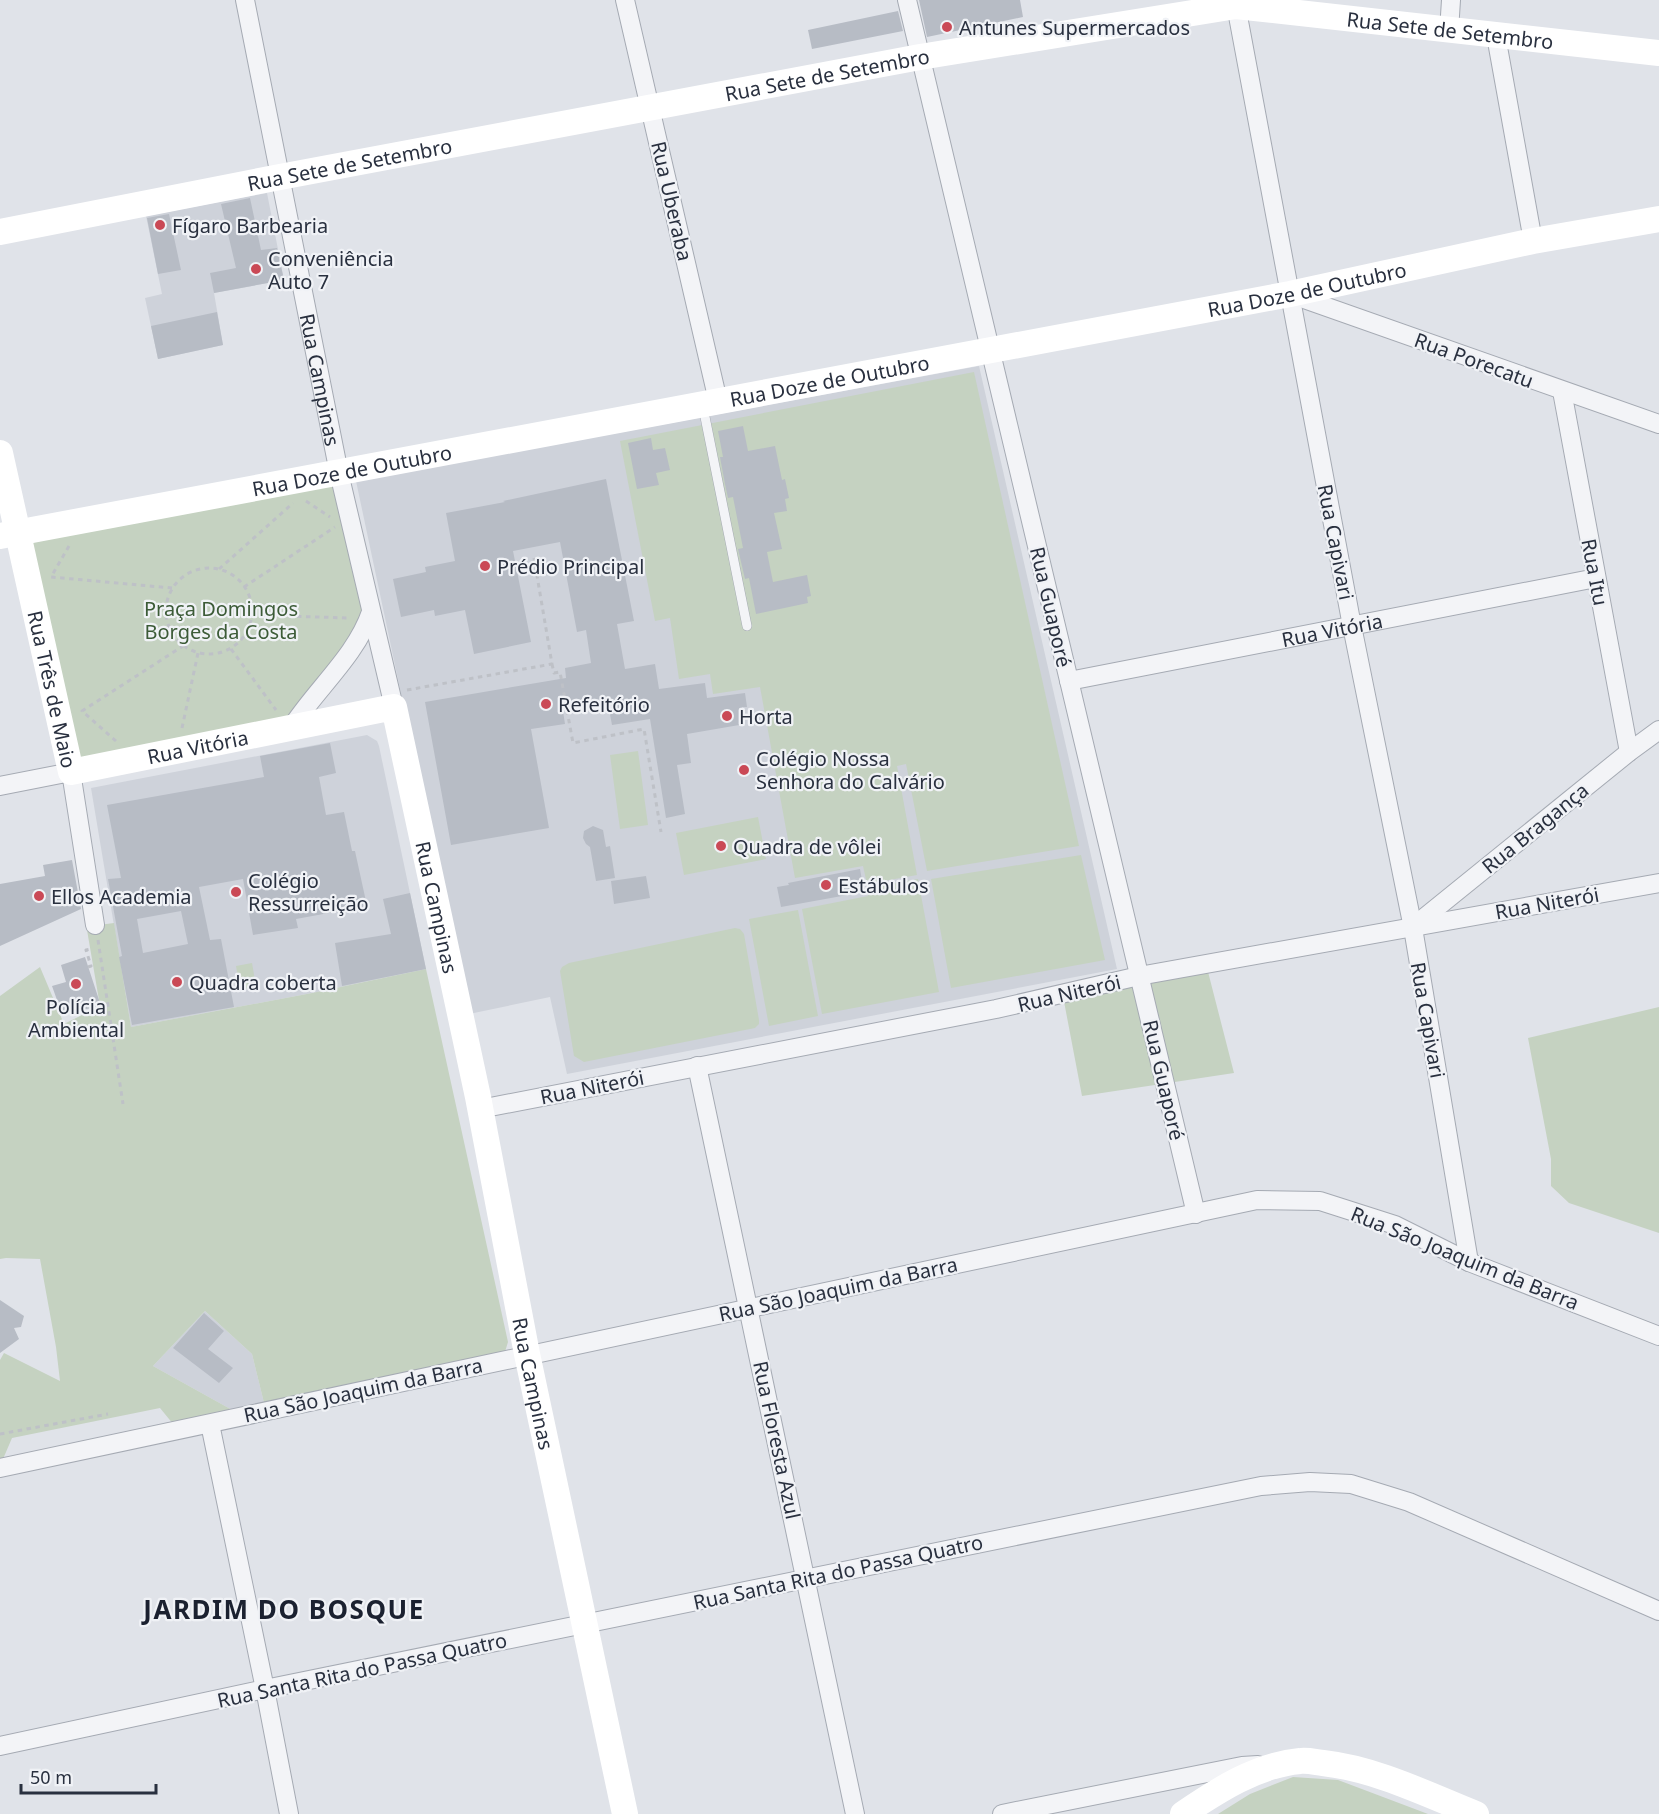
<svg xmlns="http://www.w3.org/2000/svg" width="1659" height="1814" viewBox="0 0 1659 1814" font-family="'Noto Sans',sans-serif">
  <rect width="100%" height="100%" fill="#e0e3e9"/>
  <path fill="#ced2da" d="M267 193 284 280 214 293 223 345 158 359 145 298 162 294 146 216Z
    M979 366 1117 969 567 1074 550 997 469 1014 356 481Z
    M367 735 377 741 379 746 426 969 312 993 131 1027 91 788Z
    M205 1311 252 1354 266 1411 243 1416 153 1366Z"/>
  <path fill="#c5d2c1" d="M974 372 1079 846 927 871 906 764 897 766 917 875 867 884 863 866 795 878 760 687 713 694 710 674 679 679 670 618 655 621 620 441Z
    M333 481 365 616 357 632 285 723 79 762 26 544Z
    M638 751 648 825 620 829 610 755Z
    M758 817 766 859 684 875 676 833Z
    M1081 855 1105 960 951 988 931 879Z
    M918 879 939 992 822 1014 802 909 868 896 867 888Z
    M798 910 818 1016 769 1026 749 919Z
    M114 923 131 1027 312 993 426 969 508 1342 504 1355 266 1411 252 1354 205 1311 153 1366 243 1416 178 1430 160 1408 12 1438 0 1466V1360L4 1353 60 1381 56 1347 40 1259 6 1258 0 1259V996L40 967 64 1024 100 1006 87 930 91 926Z
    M735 928 740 929 744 934 759 1020V1024L755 1028 584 1062 574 1056 560 971 562 967 569 963Z
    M252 963 256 986 240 990 236 966Z
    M1206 964 1234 1073 1082 1096 1062 991Z
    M1659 1007V1233L1569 1203 1551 1186V1159L1528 1038Z
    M1293 1777 1338 1780 1428 1814H1218L1250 1794Z"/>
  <path fill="#b7bcc5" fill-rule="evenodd" d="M919 0H1020L1023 17 927 37Z
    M898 11 903 31 812 49 808 30Z
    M250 198 261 250 277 248 284 280 214 293 210 273 236 268 221 204Z
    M169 214 181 270 158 274 147 218Z
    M217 312 223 345 158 359 151 326Z
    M743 426 748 451 775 446 782 480 785 479 789 498 785 499 787 511 774 513 782 549 767 552 773 582 807 575 811 596 807 597 808 603 756 614 749 578 745 579 738 549 743 548 733 497 728 498 725 484 720 457H723L718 431Z
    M651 438 653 450 665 448 670 470 656 473 659 485 637 489 628 443Z
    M606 479 634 621 617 624 625 669 655 664 659 689 705 683 707 698 745 693 747 707H742L745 724 687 734 691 763 677 765 685 814 666 818 650 719 612 725 607 698 562 705 565 724 531 729 549 828 451 845 425 702 566 678 565 668 591 663 586 630 577 632 560 542 513 551 531 642 474 654 465 610 435 616 434 610 401 617 393 579 426 572 425 567 455 561 446 513 505 502 503 501Z
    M330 743 336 773 319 777 326 815 344 812 352 851H355L367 906 296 919 298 928 253 935 243 879 199 887 210 940 221 939 234 1007 132 1025 119 957 122 956 108 879 121 878 107 805 264 777 260 756ZM181 911 188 944 143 953 137 919Z
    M593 826 603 830 606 847 610 846 615 878 596 881 590 847 586 844 583 838 584 831Z
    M72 860 81 909 0 946V884L45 876 43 865Z
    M860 869 864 892 781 907 777 887 789 885 788 883Z
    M646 876 650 898 614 904 611 881Z
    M410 893 426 969 342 986 335 943 391 934 383 899Z
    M85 957 101 1006 62 1014 52 986 66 982 61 965Z
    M0 1300 24 1316 21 1327 14 1328 19 1339 0 1353Z
    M204 1313 224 1331 208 1349 233 1368 219 1383 173 1348Z"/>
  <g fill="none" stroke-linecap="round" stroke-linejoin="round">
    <g stroke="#a5aab3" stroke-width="10">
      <path id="lane" d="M703 407 747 626"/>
    </g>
    <g stroke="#a5aab3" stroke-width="20">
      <g id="street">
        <path id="s1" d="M245 0 339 473 394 707"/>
        <path d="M625 0 718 401"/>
        <path d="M907 0 1196 1214"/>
        <path d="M1235 0 1352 626 1413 928 1469 1262"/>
        <path d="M1449 31 1451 0"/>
        <path d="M1496 36 1533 241"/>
        <path d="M1290 294 1659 424"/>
        <path d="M1562 391 1629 752"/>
        <path id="s2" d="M1069 681 1596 578"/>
        <path d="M291 728C316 689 356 656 371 612"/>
        <path d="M0 786 71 772 95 925"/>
        <path d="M1414 926 1629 752 1659 730"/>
        <path d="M697 1066C749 1315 804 1564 855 1814"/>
        <path d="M480 1109 996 1009 1139 976 1659 883"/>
        <path d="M210 1424 265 1689 289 1814"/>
        <path d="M0 1468 1257 1200 1320 1201 1395 1225 1469 1262 1659 1336"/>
        <path d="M0 1746 265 1689 1261 1486 1310 1482 1351 1484 1409 1502 1659 1611"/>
        <path d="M1002 1814 1242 1766 1258 1765"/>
      </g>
    </g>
    <path stroke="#bec1c7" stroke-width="3" stroke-dasharray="4.5 4.5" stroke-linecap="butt" d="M306 501 330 517
      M69 546 51 577 172 588
      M166 611a43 43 0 1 1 86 0a43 43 0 1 1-86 0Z
      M219 569 293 503
      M244 587 335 527
      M252 615 349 618
      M231 649 276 710
      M552 664 554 673 560 672 573 743 644 729 661 832
      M407 690 552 664 534 558
      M182 728 198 653
      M116 741 82 711 183 646
      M98 940 123 1104
      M88 967 91 966 86 950 91 949
      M0 1434 108 1414"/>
    <use href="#lane" stroke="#f3f4f7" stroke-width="9"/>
    <use href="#street" stroke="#f3f4f7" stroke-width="18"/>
    <g stroke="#fff" stroke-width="26">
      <path id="s3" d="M0 232 280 177 920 57 1236 6 1659 53"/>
      <path id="s4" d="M0 453 71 772 394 707 478 1097 527 1354 625 1814"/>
      <path id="s5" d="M0 536 1290 294 1533 241 1659 219"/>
      <path d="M1183 1814C1218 1790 1257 1765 1300 1761 1307 1760 1315 1762 1323 1763 1376 1769 1426 1794 1476 1814"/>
    </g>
  </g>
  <g fill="#ca4956" stroke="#f0f2f6" stroke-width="2">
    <circle cx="947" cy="27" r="6"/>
    <circle cx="160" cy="225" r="6"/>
    <circle cx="256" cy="269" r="6"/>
    <circle cx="485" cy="566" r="6"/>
    <circle cx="546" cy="704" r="6"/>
    <circle cx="727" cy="716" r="6"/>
    <circle cx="744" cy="770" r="6"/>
    <circle cx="721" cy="846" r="6"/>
    <circle cx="826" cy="885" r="6"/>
    <circle cx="236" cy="892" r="6"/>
    <circle cx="39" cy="896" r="6"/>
    <circle cx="177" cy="982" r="6"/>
    <circle cx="76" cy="984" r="6"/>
  </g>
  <g text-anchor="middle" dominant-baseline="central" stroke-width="4.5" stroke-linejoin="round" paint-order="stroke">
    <g font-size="20" fill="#29303f" stroke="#f0f2f6" text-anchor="start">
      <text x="959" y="27">Antunes Supermercados</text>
      <text x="172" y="225">Fígaro Barbearia</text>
      <text x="268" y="258">Conveniência<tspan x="268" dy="23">Auto 7</tspan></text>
      <text x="497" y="566">Prédio Principal</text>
      <text x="558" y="704">Refeitório</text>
      <text x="739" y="716">Horta</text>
      <text x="756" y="758">Colégio Nossa<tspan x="756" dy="23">Senhora do Calvário</tspan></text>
      <text x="733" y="846">Quadra de vôlei</text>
      <text x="248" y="880">Colégio<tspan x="248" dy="23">Ressurreição</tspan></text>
      <text x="838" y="885">Estábulos</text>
      <text x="51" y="896">Ellos Academia</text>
      <text x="189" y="982">Quadra coberta</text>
      <text x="76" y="1006" text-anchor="middle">Polícia<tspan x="76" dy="23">Ambiental</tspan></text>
    </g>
    <g font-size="20" fill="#29303f" stroke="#f0f2f6">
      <text stroke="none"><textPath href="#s3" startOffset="1472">Rua Sete de Setembro</textPath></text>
      <text stroke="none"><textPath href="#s3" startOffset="842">Rua Sete de Setembro</textPath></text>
      <text stroke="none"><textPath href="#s3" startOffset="356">Rua Sete de Setembro</textPath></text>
      <text transform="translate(672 201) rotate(77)">Rua Uberaba</text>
      <text stroke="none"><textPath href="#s5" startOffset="1330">Rua Doze de Outubro</textPath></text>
      <text transform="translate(1474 360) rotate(20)">Rua Porecatu</text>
      <text stroke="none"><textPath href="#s1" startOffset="387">Rua Campinas</textPath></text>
      <text stroke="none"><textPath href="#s5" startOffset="844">Rua Doze de Outubro</textPath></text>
      <text stroke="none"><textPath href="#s5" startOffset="358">Rua Doze de Outubro</textPath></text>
      <text transform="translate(1336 542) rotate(79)">Rua Capivari</text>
      <text transform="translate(1595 572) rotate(79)">Rua Itu</text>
      <text transform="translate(1051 607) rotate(77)">Rua Guaporé</text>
      <text stroke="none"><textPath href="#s2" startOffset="268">Rua Vitória</textPath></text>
      <text stroke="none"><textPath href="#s4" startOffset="242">Rua Três de Maio</textPath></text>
      <text stroke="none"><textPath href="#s4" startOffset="456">Rua Vitória</textPath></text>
      <text transform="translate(1535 828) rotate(-39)">Rua Bragança</text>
      <text transform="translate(1547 903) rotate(-10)">Rua Niterói</text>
      <text stroke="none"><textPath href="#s4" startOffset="861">Rua Campinas</textPath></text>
      <text transform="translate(1069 993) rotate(-13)">Rua Niterói</text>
      <text transform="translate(1428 1020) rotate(80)">Rua Capivari</text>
      <text transform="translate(1164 1080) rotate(77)">Rua Guaporé</text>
      <text transform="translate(592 1087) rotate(-11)">Rua Niterói</text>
      <text transform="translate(1465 1258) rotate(22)">Rua São Joaquim da Barra</text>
      <text transform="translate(838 1289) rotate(-12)">Rua São Joaquim da Barra</text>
      <text stroke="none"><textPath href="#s4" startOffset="1347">Rua Campinas</textPath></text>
      <text transform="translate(363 1390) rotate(-12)">Rua São Joaquim da Barra</text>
      <text transform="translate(777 1440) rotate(78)">Rua Floresta Azul</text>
      <text transform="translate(838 1572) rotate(-12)">Rua Santa Rita do Passa Quatro</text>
      <text transform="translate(362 1670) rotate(-12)">Rua Santa Rita do Passa Quatro</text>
    </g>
    <g font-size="20" fill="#3c5b37" stroke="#f0f2f6">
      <text x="221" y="608">Praça Domingos<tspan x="221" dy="23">Borges da Costa</tspan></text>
    </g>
    <g font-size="26" font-weight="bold" letter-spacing="1.5" fill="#1b2130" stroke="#f0f2f6">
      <text x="284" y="1609">JARDIM DO BOSQUE</text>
    </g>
  </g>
  <path d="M21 1784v9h135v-9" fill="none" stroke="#29303f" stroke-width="3"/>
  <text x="30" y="1784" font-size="18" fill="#29303f" stroke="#f0f2f6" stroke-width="4.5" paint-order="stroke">50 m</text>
</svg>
